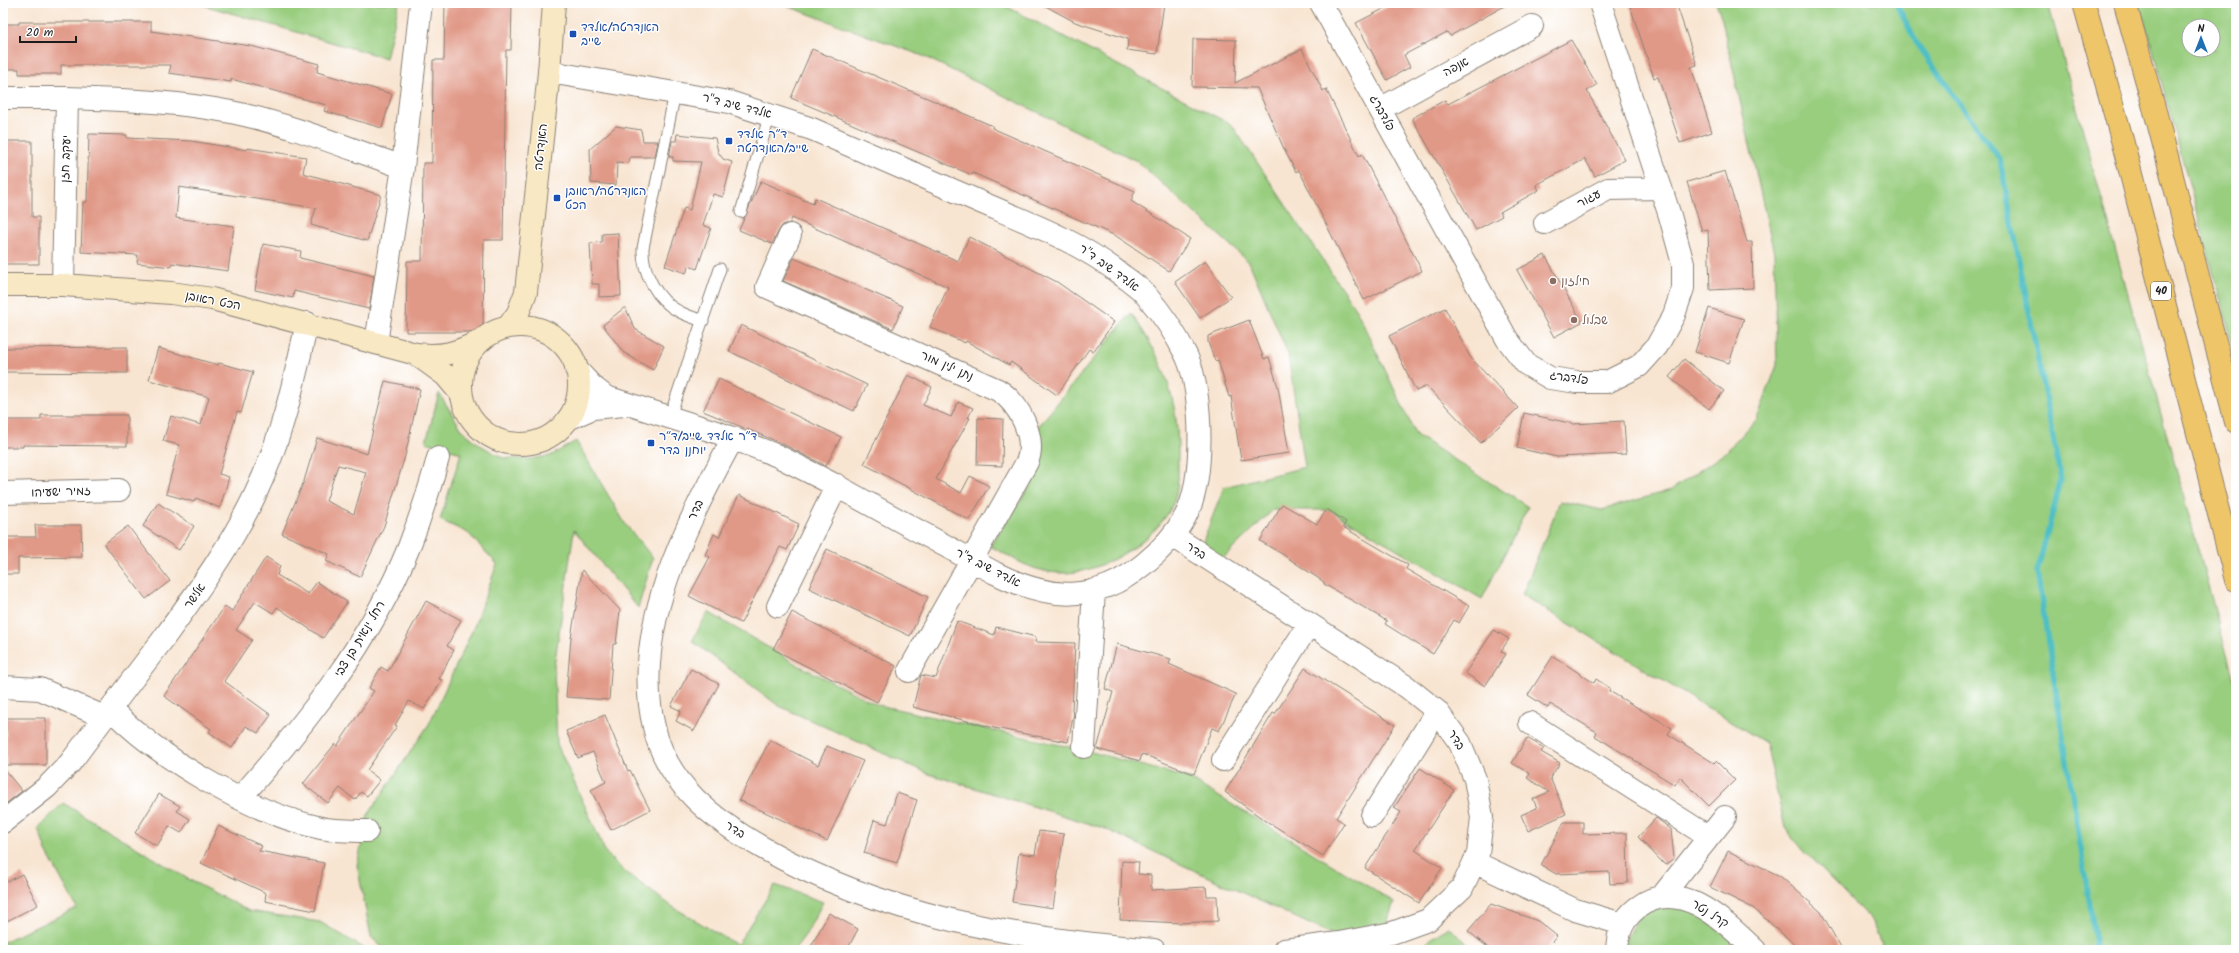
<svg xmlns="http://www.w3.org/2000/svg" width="2239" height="953" viewBox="0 0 2239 953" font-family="Kalam,'Playpen Sans Hebrew',sans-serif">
  <rect width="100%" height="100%" fill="#fff"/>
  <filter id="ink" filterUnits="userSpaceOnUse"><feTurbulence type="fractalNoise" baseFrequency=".025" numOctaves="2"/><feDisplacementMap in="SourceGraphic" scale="8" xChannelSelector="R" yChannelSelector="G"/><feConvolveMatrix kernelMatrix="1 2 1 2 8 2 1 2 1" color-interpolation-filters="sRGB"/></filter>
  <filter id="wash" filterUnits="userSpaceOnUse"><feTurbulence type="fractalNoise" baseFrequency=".012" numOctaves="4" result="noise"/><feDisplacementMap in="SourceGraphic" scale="16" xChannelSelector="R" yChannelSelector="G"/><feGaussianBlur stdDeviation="0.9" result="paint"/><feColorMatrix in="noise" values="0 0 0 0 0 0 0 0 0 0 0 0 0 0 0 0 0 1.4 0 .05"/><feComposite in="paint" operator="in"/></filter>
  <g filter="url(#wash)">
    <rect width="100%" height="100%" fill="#f8e5d1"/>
    <path fill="#99ce7f" stroke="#5a754e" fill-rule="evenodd" d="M196 3H399L386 58Z
      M779 3H1000L1232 125 1357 311 1416 435 1528 507 1482 599 1330 510H1273L1218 563 1198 554 1224 487 1305 467 1288 354 1249 262 1137 161 923 56Z
      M1716 3H2048L2236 687V950H1884L1871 920 1804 851 1785 828 1766 743 1522 595 1560 501 1602 510 1671 490 1725 453 1757 419 1777 365 1774 253 1722 20Z
      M2139 3H2236V357L2152 47ZM2189 26H2213V50H2189Z
      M1131 313C1166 363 1179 401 1178 462 1178 478 1179 492 1172 506 1163 525 1145 540 1128 551 1100 569 1067 580 1034 568 1019 563 1004 553 990 546L1037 476 1043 448 1037 428Z
      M439 393 462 430 480 445 503 458 529 459 550 456 576 441 626 525 653 558 638 608 574 530 554 667 557 744 606 853 626 873 673 907 737 945 775 885 823 902 806 934 794 950H385L371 937 357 865 368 815 429 724 473 629 497 564 468 533 440 520 461 453 426 442Z
      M708 612 798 665 878 705 1088 751 1188 778 1394 902 1386 926 1333 935 1103 828 929 774 779 706 692 641Z
      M63 803 188 879 249 911 320 922 367 950H3V942L77 908 46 851 38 828Z
      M1663 903 1698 913 1744 950H1624L1625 943 1638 917Z
      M1448 927 1475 950H1415Z"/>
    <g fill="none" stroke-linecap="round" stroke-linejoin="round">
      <path stroke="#50bfc5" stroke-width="5.5" d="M1896 3 1916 42 2000 160 2061 480 2037 572 2095 938 2094 950"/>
    </g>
    <g id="blocks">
      <path fill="#e19987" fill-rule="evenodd" d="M445 3H512L511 50H506L503 240H484L483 329 469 332H406L407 261H422L423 163H432L433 60H444Z
        M1040 3H1164L1157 54 1127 50 1128 39 1075 22Z
        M1395 3H1510L1450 36 1447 32 1404 55 1410 67 1387 80 1356 23Z
        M1629 3H1676L1697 65 1691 67 1712 132 1680 143 1658 77 1654 78Z
        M19 22H151V31L251 46 319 64 317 72 392 94 382 128 324 111 326 105 231 79V82L169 73 171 65H61V74H19V69H3V24H19Z
        M1193 39 1236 40 1235 83 1302 49 1323 91 1326 89 1359 156 1362 154 1422 271 1364 300 1299 170 1296 172 1284 149 1257 88 1192 87Z
        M1571 40 1597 85 1587 91 1625 160 1595 176 1585 159 1536 185 1539 190 1500 212 1502 216 1476 230 1412 118 1445 100 1448 104Z
        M812 49 993 126 992 128 1135 191 1131 201 1190 239 1169 271 1116 236 973 173 972 175 791 98Z
        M616 126 641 130 643 141H658L655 157H630L629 163 617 162 616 185 591 183 590 149Z
        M89 134 127 135V138L191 141 247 150V148L306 157 303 173 381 195 367 241 311 225 316 208 179 187 176 218 234 226 228 271 172 263 171 267 137 263 138 255 81 252 83 202H87Z
        M677 134 715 138 718 152 723 159 732 162 723 197 713 194 703 225 711 228 697 269 689 266 686 273 665 266 684 208 690 210 701 162 673 161V157H669L672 141H676Z
        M3 141H32V217H39V264H3Z
        M1725 171 1747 242H1752L1753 288 1710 290 1708 230 1702 231 1687 182Z
        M761 181 813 204 815 198 958 261 969 237 1057 282 1114 322 1093 352 1089 349 1057 395 1011 362 1009 365 966 341 965 343 930 327 948 287 792 218 790 223 783 225 779 230 772 244 739 230Z
        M618 233 621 296 599 297V284H592L590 243 602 242V234Z
        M263 244 301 251 300 258 374 276 369 309 294 291 293 298 255 290Z
        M1545 255 1582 322 1554 337 1517 270Z
        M794 258 903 306 893 329 783 281Z
        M1205 261 1231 297 1200 318 1175 282Z
        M625 307 635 329 664 346 653 370 623 352 603 325Z
        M1445 308 1470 357 1518 408 1481 443 1427 386 1416 391 1389 336Z
        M1709 308 1744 319 1729 363 1695 352Z
        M1249 320 1264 359 1269 357 1278 387 1289 453 1241 460 1231 396 1229 397 1218 360 1215 361 1208 342V336Z
        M741 325 867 385 854 411 729 351Z
        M127 347V373L3 372V348Z
        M158 348 218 365 219 363 253 372 241 413 237 412 219 474 229 477 220 508 196 498 194 502 166 494 179 445 163 441 171 416 201 425 209 397 149 380Z
        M1684 359 1724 391 1709 409 1669 377Z
        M908 375 932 387 923 405 951 417 958 402 973 408 968 418H970L936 479 961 493 970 476 989 486 969 520 864 464Z
        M719 379 841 437 826 466 783 444 703 411Z
        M385 381 420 389 405 456 384 526 360 577 326 561 329 554 282 534 304 481 317 438 367 454ZM338 465 366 472 354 514 326 501Z
        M1524 413 1574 424 1624 421 1626 454 1557 457 1517 448Z
        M41 415H127V446L23 445V447H3V420H41Z
        M978 418 1003 419 1002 466 977 465Z
        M739 495 799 524 787 550 780 547 741 623 689 596 710 557 705 555 714 534 719 537Z
        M158 503 194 526 179 550 143 526Z
        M1282 504 1317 524 1327 509 1346 522 1343 527 1408 565 1406 569 1469 606 1459 623 1454 620 1433 654 1385 624 1387 621 1324 584V582L1282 554 1260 541Z
        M35 525H81L82 557 18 558V574H3V537H36Z
        M128 526 170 581 146 599 104 544Z
        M827 549 928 597 910 636 809 588Z
        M266 557 280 566 277 575 308 594 317 582 347 602 323 638 277 607 273 613 255 602 236 630 252 640 224 681 271 715 258 733 246 726 232 748 209 732 211 729 164 696 225 606 232 611Z
        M582 570 620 610 616 644H613L609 700 566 697 571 638Z
        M426 601 461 620 447 646 454 650 439 679 442 680 424 709 409 701 395 725 397 726 367 770 380 780 367 796 361 792 355 800 340 788 328 803 303 784 335 744 337 746 374 691 369 688 381 667 388 671Z
        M792 612 896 666 877 702 773 649Z
        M957 621 994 635 996 627 1036 637 1035 642 1075 643 1072 711 1074 713 1068 742 994 728 913 707 921 675 936 678Z
        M1494 630 1509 639 1501 651 1506 654 1485 686 1465 673Z
        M1117 644 1171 659 1169 664 1236 694 1219 731 1212 728 1194 774 1142 754 1140 761 1097 749 1113 692 1105 689Z
        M1553 656 1594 683 1596 679 1610 688 1609 691 1672 728 1668 734 1714 763 1716 761 1735 780 1709 806 1680 777 1675 785 1595 736 1597 732 1550 704 1548 708 1528 695Z
        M1305 668 1395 725 1336 818 1344 823 1323 856 1263 819 1225 792 1273 713 1275 714Z
        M691 669 719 684 694 731 676 721 681 711 671 706Z
        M605 715 628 771 630 770 650 810 611 830 591 790 606 782 593 752 578 758 566 731Z
        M6 718H46V765H6Z
        M1527 738 1544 748 1541 752 1560 763 1550 778 1566 814 1528 831 1521 815 1537 808 1533 799 1549 792 1527 778 1530 774 1512 763Z
        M770 740 818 765 827 746 863 761 827 841 739 800Z
        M3 768 22 791 3 806Z
        M1420 768 1454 790 1415 850 1442 868 1419 903 1365 868 1401 812 1394 808Z
        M897 793 917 800 897 863 864 853 874 820 887 824Z
        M159 794 180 806 177 811 190 819 181 833 169 826 157 846 135 833Z
        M1656 818 1671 829 1674 858 1665 865 1638 837Z
        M1564 822H1583V834L1627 833 1628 883 1610 884 1609 872 1556 874 1541 865Z
        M218 826 262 846 259 851 324 863 315 911 265 901 266 893 201 863Z
        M1039 831 1064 834 1053 908 1012 902 1019 853 1035 855Z
        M1728 851 1780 876 1821 912 1842 950H1801L1753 908 1710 887Z
        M1122 861 1139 862 1138 874 1151 875V890L1206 887 1207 896H1217L1218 921 1181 923 1120 920Z
        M22 874 38 905 3 923V884Z
        M1491 904 1538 921 1557 936 1545 950H1491L1468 931Z
        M829 913 858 929 847 950H809Z"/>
    </g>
  </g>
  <g filter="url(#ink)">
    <use href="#blocks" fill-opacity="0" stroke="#8a8076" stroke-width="1"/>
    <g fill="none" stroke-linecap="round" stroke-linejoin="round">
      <g stroke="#8a8076" stroke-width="13">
        <path id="lane" d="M675 93 643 248C642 272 657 301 680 312 687 316 695 318 703 321
          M741 212 770 114
          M670 416 720 269"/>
      </g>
      <g stroke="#8a8076" stroke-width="24">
        <path id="street" d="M1321 3 1507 339 1526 364 1550 378 1577 382H1607L1639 366 1657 346 1674 315 1683 288V264L1670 216 1600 3
          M549 72 729 102 812 129C867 153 923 177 978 201 1029 223 1079 241 1123 276 1130 281 1139 287 1145 294 1162 313 1176 334 1187 357 1203 393 1205 482 1185 517 1175 535 1160 551 1144 564 1095 604 1049 600 995 573L833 484 778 456 719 433 606 397 593 387 576 369
          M3 98H67L63 285
          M67 98C122 100 177 101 231 112 290 124 347 148 403 167
          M1380 109 1532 26
          M1545 223 1608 189 1661 188
          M790 235 767 287 998 390C1019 403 1037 438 1027 462L909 671
          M376 343 403 167 421 3
          M568 419 593 408 624 405
          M733 438C688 522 630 628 654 727 667 785 714 820 763 848 883 916 1019 939 1154 950
          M3 493 119 490
          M1173 536 1407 687 1437 711 1460 743 1475 779 1482 817 1478 854 1462 888 1428 920 1392 933 1339 943 1284 950
          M778 606 837 485
          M3 687 40 689 104 717
          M111 709C160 759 251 813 321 828 336 831 352 831 367 831
          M1530 723 1709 837
          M1084 747 1094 591
          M1223 760 1309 624
          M241 797C307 722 371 641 409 547 420 518 430 488 438 458
          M1372 816 1437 711
          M3 822 47 787 70 763C100 723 130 682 161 642 195 595 229 549 254 497 281 441 294 383 307 323
          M1474 862 1575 910 1622 924
          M1662 896 1725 817
          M1617 950C1618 932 1623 919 1637 908 1679 875 1725 922 1755 950"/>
      </g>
      <g stroke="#8a8076" stroke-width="24">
        <path id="secondary" d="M3 285H63L171 293 212 299 416 354C443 357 456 353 480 341
          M461 385a59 59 0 1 1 118 0a59 59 0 1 1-118 0Z
          M508 327 518 313 526 292 549 72 554 3
          M416 354 445 375 461 394"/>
      </g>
      <g stroke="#8a8076" stroke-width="24">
        <path id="highway" d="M2084 3 2120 132 2236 580
          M2125 3 2158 122 2236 422"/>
      </g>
      <use href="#lane" stroke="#fff" stroke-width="11"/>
      <use href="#street" stroke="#fff" stroke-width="22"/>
      <use href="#secondary" stroke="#f8e8c3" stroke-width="22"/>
      <use href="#highway" stroke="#eec569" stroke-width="22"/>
    </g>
  </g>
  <g fill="#1a4fb4" stroke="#fff" stroke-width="1.5">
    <rect x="569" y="30" width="8" height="8" rx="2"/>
    <rect x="725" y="137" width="8" height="8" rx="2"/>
    <rect x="553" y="194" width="8" height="8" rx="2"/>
    <rect x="647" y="439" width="8" height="8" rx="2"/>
  </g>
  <g fill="#8d6e63" stroke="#fff" stroke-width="1.5">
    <circle cx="1553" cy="281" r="4"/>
    <circle cx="1574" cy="320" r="4"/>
  </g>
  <g text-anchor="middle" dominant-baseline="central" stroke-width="3" stroke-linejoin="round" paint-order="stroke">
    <rect fill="#fff" stroke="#606060" stroke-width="1" x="2151" y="282" width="20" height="18" rx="3"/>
    <g font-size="11" font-weight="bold" fill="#1c1c1c">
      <text x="2161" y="291">40</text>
    </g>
    <g font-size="12" fill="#164399" stroke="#fff" text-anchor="start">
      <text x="581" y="27">האנדרטה/אלדד<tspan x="581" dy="14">שייב</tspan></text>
      <text x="737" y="134">ד״ר אלדד<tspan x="737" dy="14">שייב/האנדרטה</tspan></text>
      <text x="565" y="191">האנדרטה/ראובן<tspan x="565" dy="14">הכט</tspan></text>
      <text x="659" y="436">ד״ר אלדד שייב/ד״ר<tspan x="659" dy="14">יוחנן בדר</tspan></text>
    </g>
    <g font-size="12" fill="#1c1c1c" stroke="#fff">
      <text transform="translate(1456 67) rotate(-29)">אנפה</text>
      <text transform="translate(737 106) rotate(14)">אלדד שיב ד"ר</text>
      <text transform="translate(1382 113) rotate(61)">פלדברג</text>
      <text transform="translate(541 147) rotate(-84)">האנדרטה</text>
      <text transform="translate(66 159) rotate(-88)">יעקב חזן</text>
      <text transform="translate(1589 199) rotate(-28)">עגור</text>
      <text transform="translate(1109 268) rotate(36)">אלדד שיב ד"ר</text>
      <text transform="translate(213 301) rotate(11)">הכט ראובן</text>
      <text transform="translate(947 366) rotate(24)">נתן ילין מור</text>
      <text transform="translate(1569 378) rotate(8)">פלדברג</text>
      <text transform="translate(61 492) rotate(-2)">זמיר ישעיהו</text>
      <text transform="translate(696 510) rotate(-65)">בדר</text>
      <text transform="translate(1196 551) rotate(33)">בדר</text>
      <text transform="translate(988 568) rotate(27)">אלדד שיב ד"ר</text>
      <text transform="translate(195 596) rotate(-54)">אלישר</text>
      <text transform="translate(360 639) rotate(-59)">רחל ינאית בן צבי</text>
      <text transform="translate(1456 740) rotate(58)">בדר</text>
      <text transform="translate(735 830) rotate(33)">בדר</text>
      <text transform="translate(1710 914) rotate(33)">קרל נטר</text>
    </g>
    <g font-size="12" fill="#785e54" stroke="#fff" text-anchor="start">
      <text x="1561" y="281">חילזון</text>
      <text x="1582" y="320">שבלול</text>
    </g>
  </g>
  <rect width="2239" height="953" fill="none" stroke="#fff" stroke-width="16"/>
  <g transform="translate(2201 38)"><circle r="19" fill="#ffffff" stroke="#a4a4a4"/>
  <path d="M0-3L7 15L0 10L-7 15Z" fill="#1f6fb2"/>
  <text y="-6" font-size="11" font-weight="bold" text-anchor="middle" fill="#1c1c1c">N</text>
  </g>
  <path d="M20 36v6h56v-6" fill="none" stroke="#1c1c1c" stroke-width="2"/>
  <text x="26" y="36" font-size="12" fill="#1c1c1c" stroke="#ffffff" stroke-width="3" paint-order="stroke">20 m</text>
</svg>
